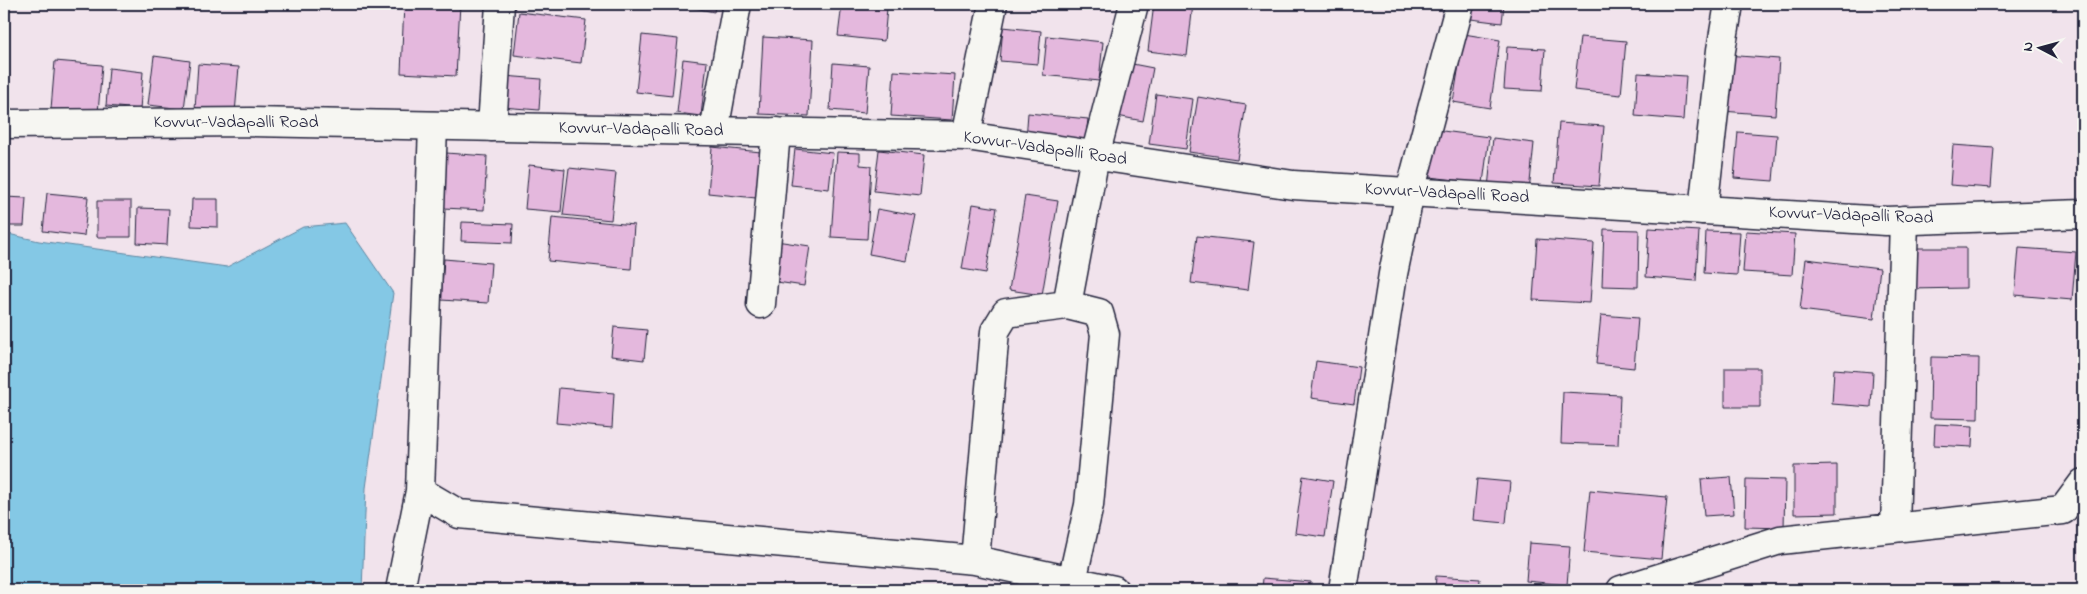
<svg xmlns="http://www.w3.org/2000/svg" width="2087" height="594" viewBox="0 0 2087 594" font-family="'Indie Flower',sans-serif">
  <rect width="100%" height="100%" fill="#f1e3ec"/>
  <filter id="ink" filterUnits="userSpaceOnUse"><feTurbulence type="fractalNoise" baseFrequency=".02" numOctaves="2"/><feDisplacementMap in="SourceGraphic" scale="10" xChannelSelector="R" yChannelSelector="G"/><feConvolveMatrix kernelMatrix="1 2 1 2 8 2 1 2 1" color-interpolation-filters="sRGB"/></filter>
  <g filter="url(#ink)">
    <path fill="#84c8e5" stroke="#5d86a1" d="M345 223 393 293 366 488 362 590H4V233L39 241 227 267 303 227Z"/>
    <path fill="#e4b8dd" stroke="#22223b" d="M404 4H460L456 76 401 73Z
      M680 4H716L714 12 680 5Z
      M842 4 887 8 884 41 838 36Z
      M1154 4H1193L1187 56 1148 51Z
      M1473 4H1504L1502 23 1471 19Z
      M519 12 586 20 581 63 514 55Z
      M1003 27 1041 31 1038 64 1000 61Z
      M1464 34 1500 40 1490 108 1453 102Z
      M642 35 678 39 672 96 636 92Z
      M1047 36 1103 42 1099 81 1043 75Z
      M763 37 813 40 809 116 759 114Z
      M1580 37 1626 41 1621 95 1574 90Z
      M1507 47 1545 49 1542 91 1504 89Z
      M1726 55 1779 59 1775 115 1722 111Z
      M154 56 190 61 184 109 148 105Z
      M683 59 707 62 701 116 677 113Z
      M55 61 102 65 98 113 51 109Z
      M1122 62 1153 68 1143 121 1112 115Z
      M833 63 869 66 865 113 830 110Z
      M198 64 239 67 235 113 195 109Z
      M109 68 143 72 140 109 106 106Z
      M894 71 955 75 952 120 891 116Z
      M1638 73 1686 76 1683 120 1635 116Z
      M504 76 541 79 539 110 502 107Z
      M1156 94 1193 99 1186 149 1149 144Z
      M1198 97 1246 105 1237 159 1189 152Z
      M1028 113 1088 119 1085 145 1026 139Z
      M1559 123 1604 126 1599 186 1554 183Z
      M1435 130 1489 137 1483 183 1429 177Z
      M1738 132 1777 135 1773 181 1734 178Z
      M1493 138 1534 143 1529 192 1488 188Z
      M1953 145 1994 148 1991 188 1950 185Z
      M712 147 761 152 756 198 708 193Z
      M795 149 833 153 829 189 791 185Z
      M879 150 924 155 920 196 874 191Z
      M837 152 860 153V165L871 166 867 239 831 237Z
      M446 153 487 156 484 210 443 208Z
      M529 165 565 169 561 212 525 209Z
      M569 168 616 173 611 220 563 215Z
      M47 193 88 197 84 236 43 231Z
      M1025 196 1058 201 1042 295 1009 290Z
      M4 197 26 198 24 226H4Z
      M192 199H218V227L191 226Z
      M97 201H131V237H97Z
      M973 204 997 208 986 273 962 269Z
      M138 208 169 209 167 245 137 243Z
      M877 209 916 216 907 261 869 254Z
      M552 217 634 225 631 269 548 261Z
      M462 222 513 224 512 243 461 241Z
      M1649 228 1699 231 1696 281 1646 277Z
      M1604 229 1639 230 1638 287 1602 286Z
      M1706 231 1740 232 1737 275 1704 273Z
      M1746 231 1795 234 1792 275 1743 272Z
      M1197 236 1254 242 1248 290 1191 283Z
      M1537 239 1594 243 1590 303 1533 300Z
      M776 241 810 246 804 286 770 281Z
      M1910 248H1966V288L1910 289Z
      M2019 248 2076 252 2072 300 2015 295Z
      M444 259 491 263 488 303 441 300Z
      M1806 259 1880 268 1874 319 1800 310Z
      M1601 315 1638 318 1634 368 1596 364Z
      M614 327 647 330 644 360 611 356Z
      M1931 357 1979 358 1978 419 1930 418Z
      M1316 361 1359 367 1354 404 1311 398Z
      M1725 368H1760V407H1725Z
      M1834 369 1873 372 1871 407 1832 404Z
      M559 388 614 393 612 428 556 423Z
      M1563 392 1620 395 1618 445 1561 443Z
      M1935 424 1973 426 1972 447 1934 445Z
      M1837 465V513L1794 514V466Z
      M1303 476 1333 481 1325 537 1295 533Z
      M1731 477 1734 514 1704 516 1701 479Z
      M1477 479 1510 482 1506 523 1473 520Z
      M1746 479 1785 480 1784 528 1745 527Z
      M1590 490 1667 497 1661 559 1584 552Z
      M1529 543 1570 546 1567 585 1526 581Z
      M1436 576 1480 579 1479 590H1435Z
      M1263 578 1311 582 1310 590H1262Z"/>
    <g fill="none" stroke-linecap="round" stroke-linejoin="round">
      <g stroke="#22223b" stroke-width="31">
        <path id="street" d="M492 127 500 4
          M714 131 737 4
          M966 136 993 4
          M1703 210 1721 50 1729 4
          M761 304 776 132
          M1067 305 1099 313 1105 334 1089 505 1072 581
          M420 491 459 514 975 560 1114 590
          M1895 528 1904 220
          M975 560 995 331 1006 313 1067 305 1095 156 1134 4
          M400 590 420 491 433 126
          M1343 590 1393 274 1410 192 1460 4
          M1621 590 1780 540 2063 510 2083 483"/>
      </g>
      <g stroke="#22223b" stroke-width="31">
        <path id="secondary" d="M4 124 251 122 966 136 1293 185 1886 221 2083 214"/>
      </g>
      <use href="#street" stroke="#f6f6f2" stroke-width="28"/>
      <use href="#secondary" stroke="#f6f6f2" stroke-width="28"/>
    </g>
  </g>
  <g text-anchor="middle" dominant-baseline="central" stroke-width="4.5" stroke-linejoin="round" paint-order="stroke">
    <g font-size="18" fill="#22223b" stroke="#f6f6f2">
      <text x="236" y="123">Kovvur-Vadapalli Road</text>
      <text transform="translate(641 130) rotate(1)">Kovvur-Vadapalli Road</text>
      <text transform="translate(1045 149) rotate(8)">Kovvur-Vadapalli Road</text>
      <text transform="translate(1447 194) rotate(3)">Kovvur-Vadapalli Road</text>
      <text transform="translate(1851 216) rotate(2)">Kovvur-Vadapalli Road</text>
    </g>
  </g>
  <rect width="2087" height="594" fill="none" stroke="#f6f6f2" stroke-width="20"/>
  <rect x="10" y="10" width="2067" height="574" fill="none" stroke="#22223b" stroke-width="2" filter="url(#ink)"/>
  <g transform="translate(2040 48) rotate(276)" stroke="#f6f6f2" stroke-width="4" paint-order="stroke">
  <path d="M0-4L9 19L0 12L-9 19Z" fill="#22223b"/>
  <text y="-8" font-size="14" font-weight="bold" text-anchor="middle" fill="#22223b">N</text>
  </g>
</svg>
